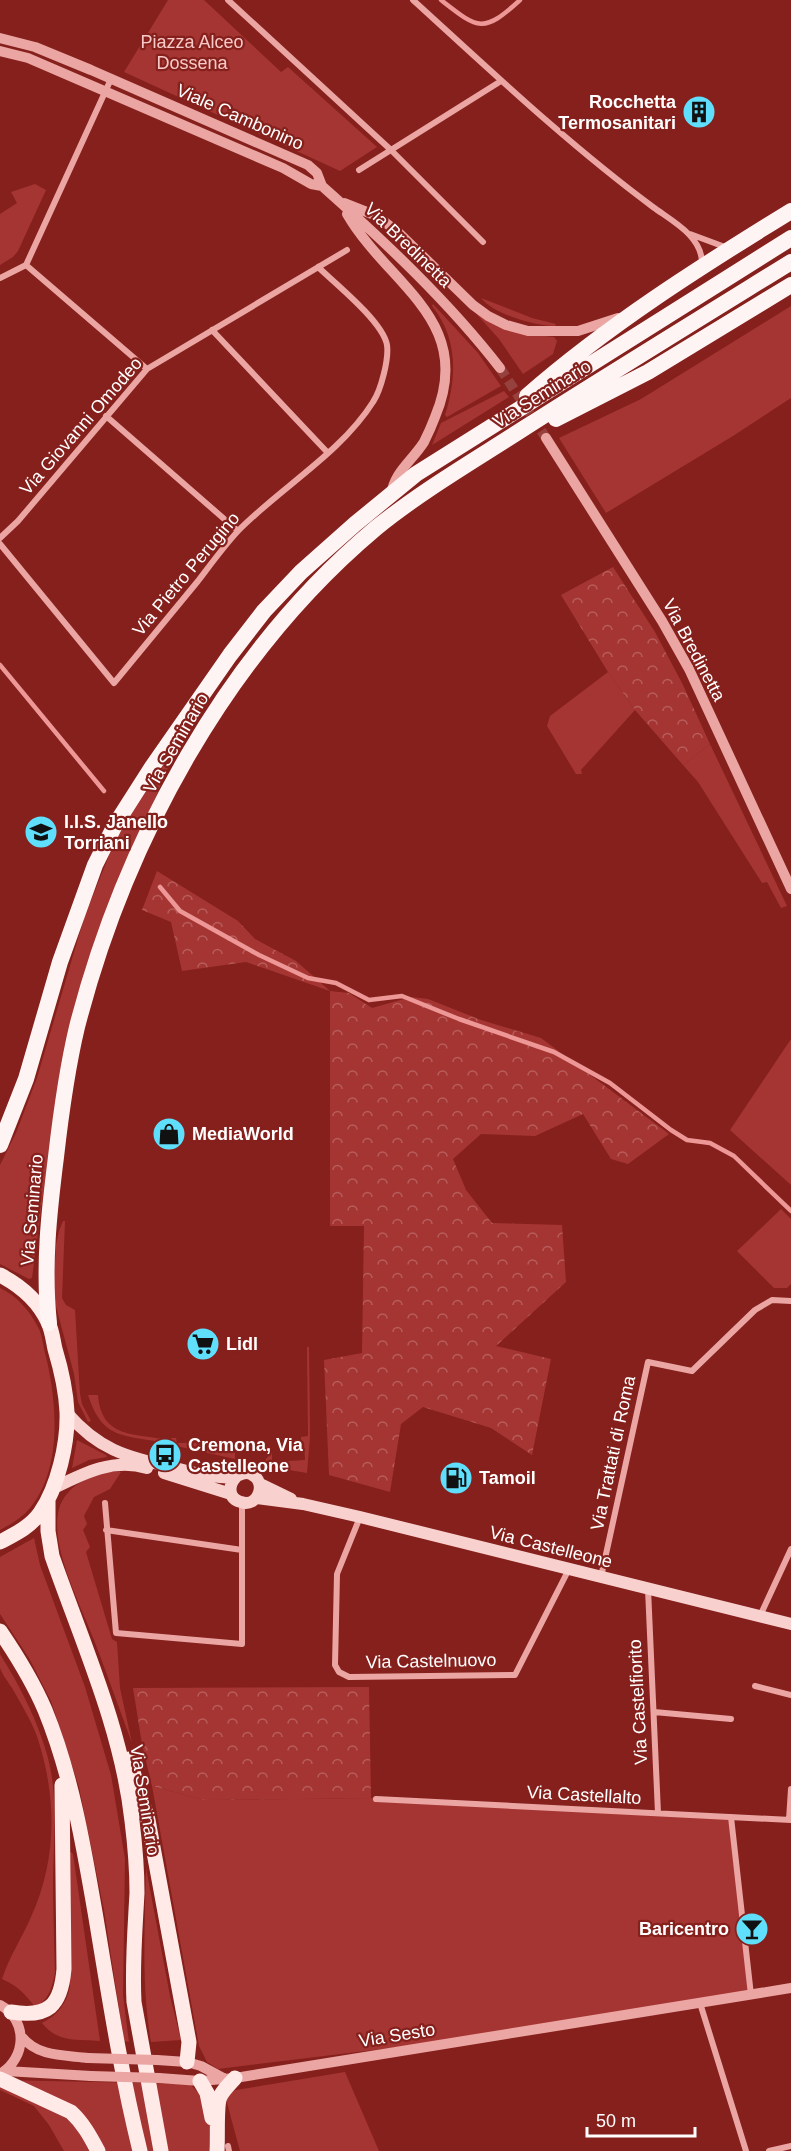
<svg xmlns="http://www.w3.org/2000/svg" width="791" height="2151" viewBox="0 0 791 2151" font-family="Arial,sans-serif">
  <defs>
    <pattern id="forest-crowns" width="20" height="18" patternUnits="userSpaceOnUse" patternTransform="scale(1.5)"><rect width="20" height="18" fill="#a53532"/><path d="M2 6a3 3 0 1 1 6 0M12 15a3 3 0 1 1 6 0" fill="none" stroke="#b75d5b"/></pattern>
  </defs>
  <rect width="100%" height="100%" fill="#85201c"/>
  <path fill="#a53532" d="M168 0H204L281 72 288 67 377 147 340 171 124 72Z
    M35 184 46 190 18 251 13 257 0 265V214L17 203 11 192Z
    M481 298 532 318 556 324 555 326C534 326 494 314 481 298Z
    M433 304 478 353 501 386 447 417 445 415C457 377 458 338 432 306Z
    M791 306V398L733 436 606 513 559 438 641 399Z
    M472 309 528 334 554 337 557 341 553 354 523 374 499 339Z
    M504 391 509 397 432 445 441 423Z
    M608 672 635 710 581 770 582 774H576L547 726 550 716Z
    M178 743 88 962 48 1158 32 1278 29 1279 0 1264V1165L16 1133 37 1078 85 915 117 836Z
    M710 744 787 906 781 908 767 882 762 883 698 782 683 765Z
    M791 1039V1185L730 1130Z
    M781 1209 791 1219V1284L787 1288H774L737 1251Z
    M63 1221H65L62 1298 66 1305 75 1310 80 1394 82 1404 91 1421 88 1422 78 1402 74 1374 53 1295 56 1245 59 1231Z
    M0 1288C17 1296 29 1310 38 1327 42 1334 43 1345 45 1353 57 1400 63 1468 30 1508 22 1518 11 1524 0 1530Z
    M307 1347H309L310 1436 307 1473 265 1466 266 1459 272 1452V1462L305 1460 304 1442H301V1437L308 1436Z
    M88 1395H98C101 1436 131 1434 164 1439V1443C124 1434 103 1441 88 1395Z
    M171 1438H176L177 1443 230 1442 235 1449V1459L172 1445Z
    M77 1440 106 1455 107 1457 89 1460 72 1468Z
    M108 1472H121L110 1489 94 1497 84 1516 87 1524 83 1530 90 1547 86 1552 112 1639 117 1642 120 1688 132 1743C119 1708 107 1674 94 1640 81 1605 49 1546 59 1509 66 1486 87 1477 108 1472Z
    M34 1538 40 1565 85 1687 111 1775 125 1859 123 1995 129 2042 124 2041 104 1910 79 1787 51 1701 29 1658 0 1614V1557Z
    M0 1654C20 1686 38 1721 48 1758 58 1797 54 1837 53 1877 53 1909 54 1941 55 1973 52 1988 49 2000 35 2007 25 1994 18 1986 2 1979 9 1957 22 1938 31 1917 56 1862 57 1803 40 1746 35 1726 22 1706 12 1688 8 1682 2 1674 0 1668 0 1664 0 1658 0 1654Z
    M152 1786 204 1800 371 1798 731 1818 748 1992 563 2027 218 2069 207 2062 199 2046Z
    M71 1852 73 1854 100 2041C76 2039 58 2043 42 2023 58 2015 66 2004 70 1987L67 1858 68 1853Z
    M146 1868 170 1996 181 2040 151 2042C141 1984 145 1927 146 1868Z
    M345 2072 379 2151H240L224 2092Z
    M0 2080 190 2084 204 2099 217 2151H64L49 2125 34 2106 0 2090Z"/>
  <path fill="url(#forest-crowns)" d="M613 567 655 632 683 685 710 744 683 765 635 710 608 672 561 595Z
    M157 871 238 921 255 939 296 961 330 991 349 993 372 1008 411 997 428 999 481 1020 541 1038 669 1134 628 1164 611 1159 583 1114 535 1136 481 1134 453 1159 466 1190 492 1223 562 1225 566 1282 496 1346 551 1359 532 1455 491 1428 423 1407 401 1424 390 1492 329 1475 324 1360 362 1353 364 1226H330V991L246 962 182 971 171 922 142 910Z
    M369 1687 371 1798 204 1800 152 1786 142 1744 133 1688Z"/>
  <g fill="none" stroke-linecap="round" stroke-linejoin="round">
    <path stroke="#ed9796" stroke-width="4.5" d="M441 0C478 29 483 34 520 0
      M0 665 104 791
      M160 887 180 911 259 955 308 978 336 983 369 1000 402 996 459 1019 554 1052 610 1083 671 1130 687 1140 710 1143 734 1156 791 1211"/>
    <path stroke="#97413e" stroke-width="10" stroke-dasharray="10 5" stroke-linecap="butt" d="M500 368 546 438"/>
    <path stroke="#eba5a3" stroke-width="6" d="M228 0 391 150 483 242
      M413 0C491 71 568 144 653 207 672 221 702 236 702 263
      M359 170 501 81
      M690 234 725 247
      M26 265 147 369
      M0 278 26 265 111 79
      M212 330 328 453
      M106 416 238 531
      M0 538 18 521 147 369 347 250
      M0 544 114 683C142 649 170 615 198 581 211 564 224 546 238 531 280 488 341 453 373 402 381 390 389 359 387 345 383 322 336 284 318 267
      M105 1503 116 1633 242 1644V1503
      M360 1517 337 1574 335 1665 339 1672 349 1677 515 1675 569 1569
      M106 1530 242 1550
      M601 1577 648 1362 692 1371 755 1310 772 1300 791 1301
      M648 1589 658 1813
      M760 1616 791 1549
      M755 1686 791 1695
      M654 1712 731 1719
      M376 1799 791 1820
      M731 1817 751 1995
      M789 1820 791 1789
      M700 2003 746 2151
      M228 2146 229 2151
      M769 2151 791 2146"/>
    <path stroke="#eba5a3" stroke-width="10" d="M0 38 35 47 91 70 308 165 317 173 322 186C385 242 449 302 500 368
      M0 51 28 58 283 168 311 184 322 186
      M344 203 377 216 400 234 473 305 488 316 506 325 528 331H578L618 318
      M347 214C388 285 476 320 435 417 432 425 428 434 424 442 412 461 394 472 391 495
      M546 438 662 621 689 669 791 889
      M0 2005C28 2020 27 2058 0 2074
      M22 2037C38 2057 64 2055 88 2058
      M157 2060 187 2062 201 2066 225 2079
      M6 2071 91 2076
      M159 2078 200 2081 235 2078 791 1988"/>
    <path stroke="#f8d1cf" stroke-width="12" d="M67 1413C99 1450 125 1456 171 1467 184 1470 197 1474 211 1476 218 1477 227 1478 234 1477 240 1475 244 1471 251 1474 268 1482 258 1508 241 1502 228 1499 228 1485 236 1477
      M164 1473 231 1494
      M260 1484 291 1499
      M54 1488C84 1473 113 1458 147 1468
      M257 1498 303 1504 360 1517 791 1624"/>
    <path stroke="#ffeae8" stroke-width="15" d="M0 1275C21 1286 38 1300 48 1322 52 1330 53 1340 55 1349 61 1369 66 1391 67 1412 68 1443 58 1487 40 1513 30 1527 15 1534 0 1542
      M48 1500V1531L52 1556C82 1642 122 1729 132 1821 135 1845 137 1869 137 1893 135 1930 132 1965 134 2002L161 2151
      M0 1631C17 1656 33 1682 45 1710 72 1776 84 1848 96 1918 109 1996 121 2074 140 2151
      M129 1759 148 1820 189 2042 187 2062
      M11 2012C48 2018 61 2006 64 1969L62 1785
      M0 2079 71 2112C83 2123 90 2136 98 2151
      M200 2081 207 2093 212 2118
      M217 2151C218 2139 216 2105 220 2097 223 2090 230 2084 235 2078"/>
    <path stroke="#fff4f4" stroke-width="16" d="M527 396C608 325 700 267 791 211
      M556 419 648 372 791 285
      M0 1145 26 1079 60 962 95 865 115 825 152 767 230 655 264 611 301 572 355 524 416 474 791 238
      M49 1323C43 1267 49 1212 56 1157 61 1113 67 1069 77 1027 125 840 227 653 376 528 423 490 475 460 526 427 614 371 702 317 791 262"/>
    <path stroke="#eba5a3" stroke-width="10" d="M88 2058 157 2060
      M91 2076 159 2078"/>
  </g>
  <defs>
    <g id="building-disc" transform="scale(1.725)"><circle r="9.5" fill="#60dffc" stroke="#85201c"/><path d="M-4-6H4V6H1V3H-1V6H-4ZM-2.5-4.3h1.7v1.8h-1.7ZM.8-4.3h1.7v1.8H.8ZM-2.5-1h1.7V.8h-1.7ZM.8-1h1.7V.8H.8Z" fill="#111"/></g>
    <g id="school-disc" transform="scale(1.725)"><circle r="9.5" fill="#60dffc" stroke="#85201c"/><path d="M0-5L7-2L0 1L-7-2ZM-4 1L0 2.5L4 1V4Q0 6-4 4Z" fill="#111"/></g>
    <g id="shop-disc" transform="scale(1.725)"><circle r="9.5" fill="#60dffc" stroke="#85201c"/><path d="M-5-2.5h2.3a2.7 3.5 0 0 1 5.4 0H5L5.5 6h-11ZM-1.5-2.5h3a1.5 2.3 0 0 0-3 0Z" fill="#111"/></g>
    <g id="supermarket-disc" transform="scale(1.725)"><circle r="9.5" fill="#60dffc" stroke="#85201c"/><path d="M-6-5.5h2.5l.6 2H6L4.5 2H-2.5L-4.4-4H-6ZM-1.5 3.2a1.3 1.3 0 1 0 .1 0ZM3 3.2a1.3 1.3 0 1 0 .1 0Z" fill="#111"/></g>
    <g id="bus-disc" transform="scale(1.725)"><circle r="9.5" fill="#60dffc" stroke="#85201c"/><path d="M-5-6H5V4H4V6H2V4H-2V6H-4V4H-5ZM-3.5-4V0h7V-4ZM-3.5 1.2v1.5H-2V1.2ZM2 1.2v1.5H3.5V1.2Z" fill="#111"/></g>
    <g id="fuel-disc" transform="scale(1.725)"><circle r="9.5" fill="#60dffc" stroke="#85201c"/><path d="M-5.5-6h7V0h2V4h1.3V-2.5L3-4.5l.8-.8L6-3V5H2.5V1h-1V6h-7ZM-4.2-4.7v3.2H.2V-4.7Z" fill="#111"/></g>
    <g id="bar-disc" transform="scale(1.725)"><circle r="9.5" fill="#60dffc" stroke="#85201c"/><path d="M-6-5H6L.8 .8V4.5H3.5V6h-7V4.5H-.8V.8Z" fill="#111"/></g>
  </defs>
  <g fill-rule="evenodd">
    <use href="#building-disc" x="699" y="112"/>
    <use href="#school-disc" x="41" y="832"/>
    <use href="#shop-disc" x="169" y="1134"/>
    <use href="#supermarket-disc" x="203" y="1344"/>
    <use href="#bus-disc" x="165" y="1455"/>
    <use href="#fuel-disc" x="456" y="1478"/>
    <use href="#bar-disc" x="752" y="1929"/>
  </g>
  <g text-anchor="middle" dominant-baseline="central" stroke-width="4.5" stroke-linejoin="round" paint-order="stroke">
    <g font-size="18" fill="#f8c9c8" stroke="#85201c">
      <text x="192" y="42">Piazza Alceo<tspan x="192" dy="21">Dossena</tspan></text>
    </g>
    <g font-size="18" font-weight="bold" fill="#fff" stroke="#85201c" text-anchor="start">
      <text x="676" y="102" text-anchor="end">Rocchetta<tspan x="676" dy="21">Termosanitari</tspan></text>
      <text x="64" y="822">I.I.S. Janello<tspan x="64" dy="21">Torriani</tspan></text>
      <text x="192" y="1134">MediaWorld</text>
      <text x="226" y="1344">Lidl</text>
      <text x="188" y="1445">Cremona, Via<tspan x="188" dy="21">Castelleone</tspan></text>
      <text x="479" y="1478">Tamoil</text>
      <text x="729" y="1929" text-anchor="end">Baricentro</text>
    </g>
    <g font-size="18" fill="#fff" stroke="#85201c">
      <text transform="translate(240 117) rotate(24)">Viale Cambonino</text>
      <text transform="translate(408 245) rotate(44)">Via Bredinetta</text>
      <text transform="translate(542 394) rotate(-32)">Via Seminario</text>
      <text transform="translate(81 426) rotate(-49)">Via Giovanni Omodeo</text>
      <text transform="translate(186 574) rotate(-50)">Via Pietro Perugino</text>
      <text transform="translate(694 650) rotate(62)">Via Bredinetta</text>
      <text transform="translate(176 743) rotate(-60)">Via Seminario</text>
      <text transform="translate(32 1210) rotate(-85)">Via Seminario</text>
      <text transform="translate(613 1453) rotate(-78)">Via Trattati di Roma</text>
      <text transform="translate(551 1547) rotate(14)">Via Castelleone</text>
      <text transform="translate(431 1661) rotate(-1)">Via Castelnuovo</text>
      <text transform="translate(638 1702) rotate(-93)">Via Castelfiorito</text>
      <text transform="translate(584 1795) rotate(3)">Via Castellalto</text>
      <text transform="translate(145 1800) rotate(81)">Via Seminario</text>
      <text transform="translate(397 2035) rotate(-9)">Via Sesto</text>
    </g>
  </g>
  <path d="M587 2127v9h108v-9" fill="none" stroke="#ffffff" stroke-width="3"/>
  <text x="596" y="2127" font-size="18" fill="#ffffff" stroke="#85201c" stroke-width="4.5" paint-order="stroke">50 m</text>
</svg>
